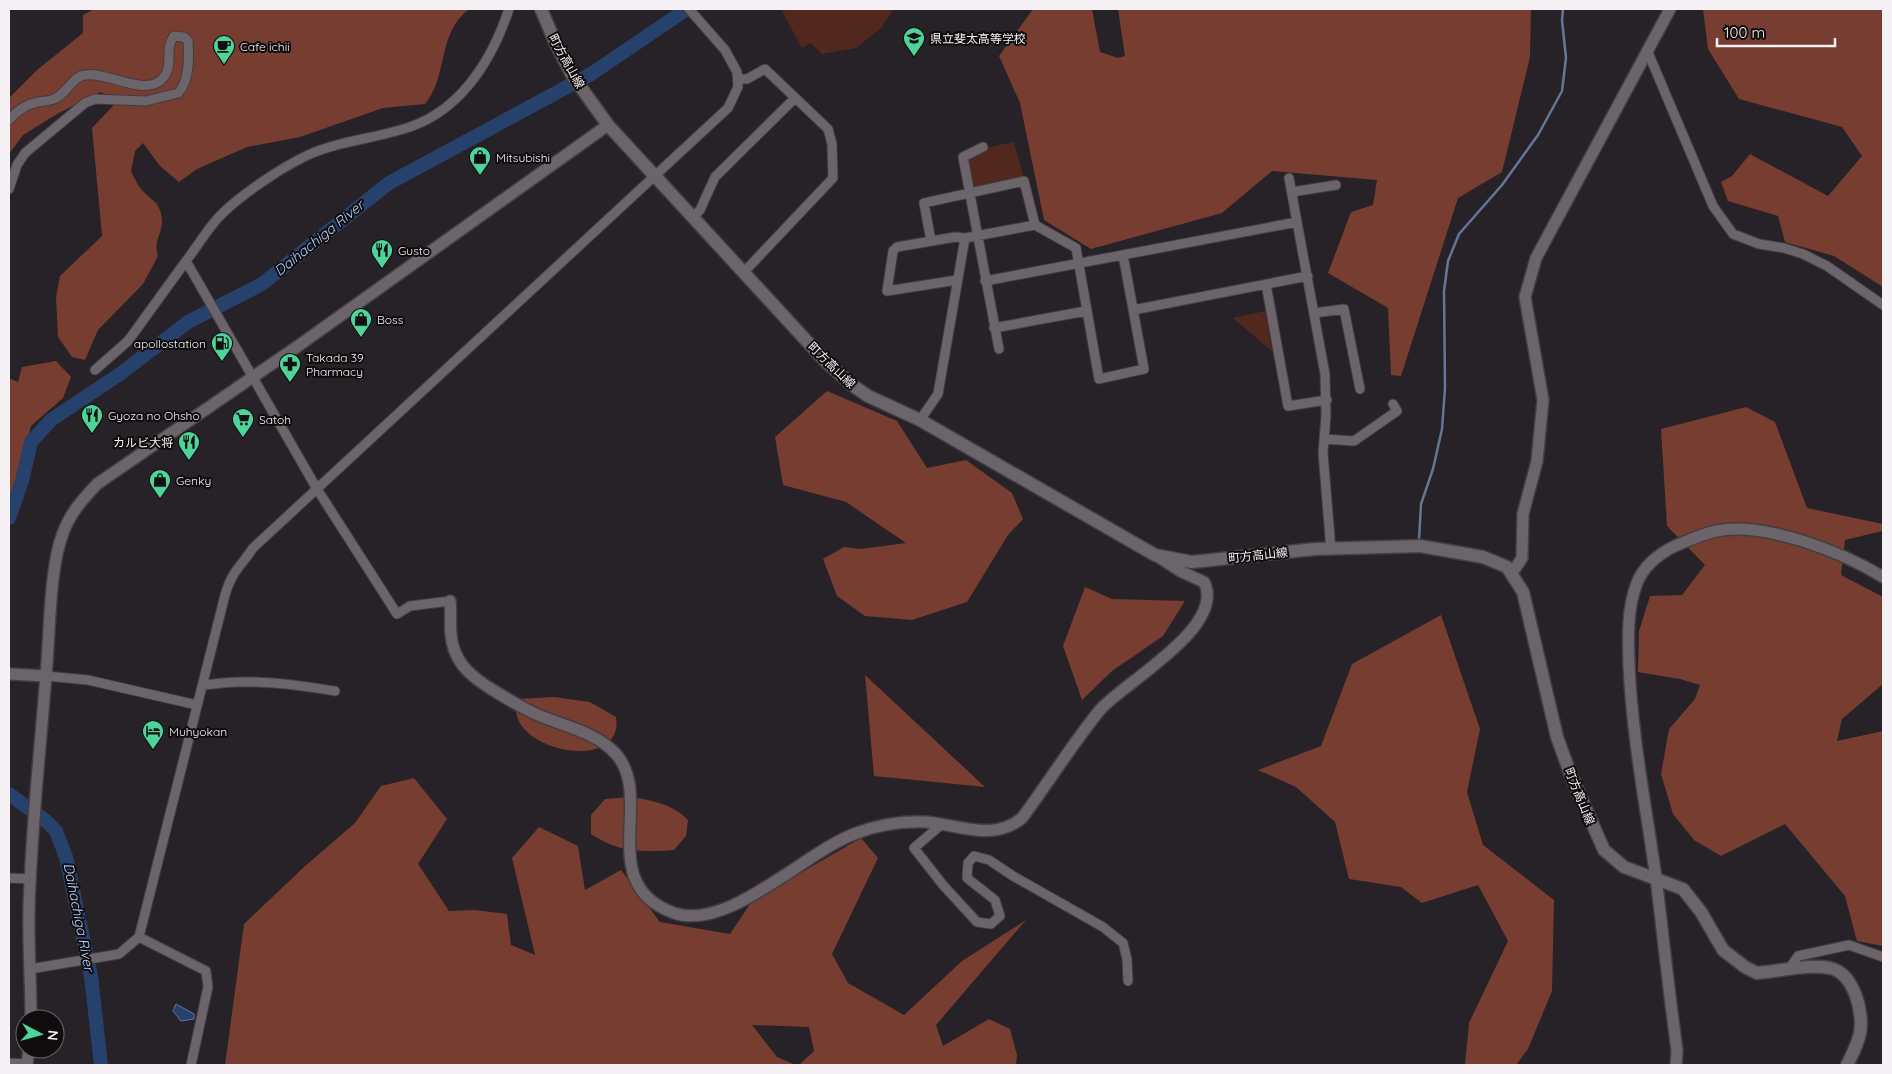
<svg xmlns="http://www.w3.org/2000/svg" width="1892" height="1074" viewBox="0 0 1892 1074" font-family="Quicksand,'Noto Sans JP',sans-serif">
  <rect width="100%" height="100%" fill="#272227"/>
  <path fill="#52281e" d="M781 9H894L881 28 856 48 822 54 811 43 802 48Z
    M1014 142 1024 178 977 189 971 187 967 159 985 148Z
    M1265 311 1272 351 1233 318Z"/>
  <path fill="#763d30" d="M94 9H469C436 35 449 75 425 104L383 108 300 137 247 147 197 169 179 182 160 166 143 143 135 151 131 171C134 177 137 184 141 189 151 201 161 201 162 221 162 235 153 240 158 256L143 284 98 330 85 360 72 357 58 337 56 297 60 276 102 236 92 128 113 106 111 96 100 92 57 114 23 135 9 154V98L37 70 83 33V15Z
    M1033 9H1092L1100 52 1118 58 1125 56 1118 9H1531L1530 57 1502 172 1458 198 1401 376 1391 375 1388 308 1328 273 1351 212 1373 205 1377 180 1272 171 1222 213 1091 249 1044 220 1020 103 999 56Z
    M1703 9H1883V287L1834 256 1785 242 1778 216 1728 201 1721 182 1732 176 1750 154 1828 196 1862 156 1842 127 1739 99 1708 49Z
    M56 361 71 377 63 398 31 426 9 504V378L18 382 22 367Z
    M827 391 897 421 927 468 966 460 1012 493 1023 519 1008 535 967 602 912 620 865 616 837 596 823 559 844 547 861 549 906 543 846 502 783 485 775 437Z
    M1746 407 1775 422 1807 508 1883 524 1882 531 1845 540 1841 575 1883 597V684L1842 719 1837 741 1883 731V946L1857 941 1845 896 1785 824 1721 856 1694 840 1673 814 1661 774 1669 729 1695 699 1700 685 1680 679 1638 672 1639 631 1650 596 1682 595 1705 565 1667 526 1661 429Z
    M1085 587 1112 599 1185 601 1163 636 1112 671 1082 700 1063 646Z
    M1441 615 1480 729 1467 792 1483 845 1554 900 1552 991 1528 1049 1516 1065H1465L1469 1023 1508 941 1478 885 1422 903 1401 887 1349 879 1335 822 1296 787 1258 770 1321 746 1352 664Z
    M865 675 985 787 874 776Z
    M554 697 590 702 616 717C625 777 499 749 518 699Z
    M414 778 447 819 418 864 449 911 475 910 507 914 511 945 535 955 512 858 539 827 578 846 585 890 621 870 660 922 730 934 752 901 861 838 878 858 832 954 848 983 904 1015 962 961 1026 920 936 1025 943 1046 989 1019 1010 1029 1017 1055 1016 1065H799L814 1051 809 1027 752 1025 777 1057 796 1065H225L244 924 304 867 355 823 381 786Z
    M630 797C651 800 673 804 688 820L686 836 674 850C641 852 620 853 591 834V815L605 799Z"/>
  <path fill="#27416d" stroke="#657696" d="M176 1004 194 1014V1019L181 1021 173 1011Z"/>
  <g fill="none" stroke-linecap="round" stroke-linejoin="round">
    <path stroke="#657696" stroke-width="2.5" d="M1419 540 1421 504 1433 469 1442 429 1445 388 1444 291 1448 261 1459 234 1502 185 1538 135 1562 91 1566 58 1562 20 1563 9"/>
    <path stroke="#27416d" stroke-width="14" d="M9 518 22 481 31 442 51 420 120 374 188 322 262 284 389 183 591 74 687 9
      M9 794 46 821 56 831 66 857 91 976 101 1065"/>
    <g stroke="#423e42" stroke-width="11">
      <path id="minor" d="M1647 50 1713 206 1733 234 1759 244 1784 248 1803 254 1827 266 1883 305
        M739 79H747L765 69 828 129 832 144 833 178 744 272
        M9 120C16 112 27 104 38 102 44 101 51 101 56 98 68 92 72 77 85 75 106 71 141 95 160 81 176 68 163 50 174 36L184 37 188 41C189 56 190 81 178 93L146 101 95 99 85 103 25 153 17 165 9 189
        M983 147 963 157 999 349
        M1289 178 1297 222
        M1292 194 1298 191 1336 185
        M693 217 700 210 715 177 795 98
        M931 241 924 203 1024 181 1035 225
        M957 280 887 291 893 251 897 247 955 237 965 238 1035 225 1076 248 1099 379 1144 369 1123 255
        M985 281 1297 222 1325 374 1326 416 1323 453 1331 550
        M1266 284 1288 406 1327 400
        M1133 310 1308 276
        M1314 313 1344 309 1360 389
        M994 328 1086 311
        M95 370 128 341 186 261
        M920 420 938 394 965 238
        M1324 439 1354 441 1397 411 1393 404
        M450 601 410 606 397 614 317 489 186 261C197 247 206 231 218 218 237 197 282 167 308 155 336 142 370 139 400 130 458 115 491 63 509 9
        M46 676 88 680 197 705
        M203 685C215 684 227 682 238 682 272 681 303 686 335 691
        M942 824 914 848 943 885 977 922 991 924 1000 916 995 900 967 878 968 863 974 856 989 860 1013 876 1103 927 1123 943 1127 959 1128 981
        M9 878 31 879
        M139 937 206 971 208 987 191 1065
        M30 969 119 954 139 937 225 595C233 569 240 568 253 548L728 108 738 87 737 72 725 50 689 9
        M1789 969 1798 956 1849 945 1883 957
        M9 1063 28 1064"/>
    </g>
    <g stroke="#423e42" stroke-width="14">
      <path id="tertiary" d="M1512 573 1522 558 1523 514 1537 461 1543 400 1525 297 1536 258 1670 9
        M450 601C452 618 448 633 454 649 460 667 473 677 488 687 504 697 520 707 538 715 564 726 596 732 616 754 655 798 594 885 674 913 727 932 804 853 854 834 877 825 902 821 926 822 960 825 993 842 1022 818 1049 782 1072 744 1100 710 1123 683 1227 627 1204 582L1180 571 1157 556
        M9 674 46 676
        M31 1019C31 982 28 946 29 909 31 831 40 753 46 675 50 635 49 569 63 533 70 513 83 499 97 484L298 346 608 125
        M27 1065 29 1049
        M1676 1065 1677 1050C1669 993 1663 935 1656 878 1646 807 1632 736 1629 665 1628 638 1627 608 1637 583 1644 565 1660 553 1677 545 1690 540 1702 534 1716 531 1764 521 1842 552 1883 577"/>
    </g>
    <g stroke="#423e42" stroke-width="15">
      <path id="secondary" d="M541 9 555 42 572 75 608 125 826 362 852 385 868 396 920 420 1155 555 1192 562 1315 549 1420 546 1483 557 1507 567 1523 592 1557 737 1570 773 1604 850 1624 867 1683 889 1701 912 1723 950 1745 967 1757 973C1781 971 1807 964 1830 968 1854 973 1864 1013 1860 1033 1858 1044 1852 1055 1847 1065"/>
    </g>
    <use href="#minor" stroke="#6b646b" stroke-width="9"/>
    <use href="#tertiary" stroke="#6b646b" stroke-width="11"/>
    <use href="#secondary" stroke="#6b646b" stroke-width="12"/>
  </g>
  <defs>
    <g id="school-pin" transform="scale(1.125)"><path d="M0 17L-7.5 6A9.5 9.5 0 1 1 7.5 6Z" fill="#4ed399" stroke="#0f0c0e"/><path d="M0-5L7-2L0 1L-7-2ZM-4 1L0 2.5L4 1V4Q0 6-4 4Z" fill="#111"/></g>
    <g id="cafe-pin" transform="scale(1.125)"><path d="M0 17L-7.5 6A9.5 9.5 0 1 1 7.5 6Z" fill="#4ed399" stroke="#0f0c0e"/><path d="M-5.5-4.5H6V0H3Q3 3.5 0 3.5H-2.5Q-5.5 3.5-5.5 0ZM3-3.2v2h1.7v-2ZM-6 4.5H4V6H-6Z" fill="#111"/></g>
    <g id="shop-pin" transform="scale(1.125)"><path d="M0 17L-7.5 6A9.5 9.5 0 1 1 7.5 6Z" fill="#4ed399" stroke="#0f0c0e"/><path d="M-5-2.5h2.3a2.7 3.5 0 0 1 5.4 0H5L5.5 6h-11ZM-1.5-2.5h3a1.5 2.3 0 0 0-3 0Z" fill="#111"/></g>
    <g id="restaurant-pin" transform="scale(1.125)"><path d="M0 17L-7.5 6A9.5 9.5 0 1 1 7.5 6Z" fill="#4ed399" stroke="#0f0c0e"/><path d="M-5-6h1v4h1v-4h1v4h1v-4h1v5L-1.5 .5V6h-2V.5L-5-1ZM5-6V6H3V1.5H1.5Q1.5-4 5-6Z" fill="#111"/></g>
    <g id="fuel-pin" transform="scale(1.125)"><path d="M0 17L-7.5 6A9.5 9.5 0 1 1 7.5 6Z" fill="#4ed399" stroke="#0f0c0e"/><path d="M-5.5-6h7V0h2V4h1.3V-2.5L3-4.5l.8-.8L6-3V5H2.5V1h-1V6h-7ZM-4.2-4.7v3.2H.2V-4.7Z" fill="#111"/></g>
    <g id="pharmacy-pin" transform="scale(1.125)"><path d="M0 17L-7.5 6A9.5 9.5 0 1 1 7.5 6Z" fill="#4ed399" stroke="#0f0c0e"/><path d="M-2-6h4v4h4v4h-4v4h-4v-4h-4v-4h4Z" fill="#111"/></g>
    <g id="supermarket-pin" transform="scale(1.125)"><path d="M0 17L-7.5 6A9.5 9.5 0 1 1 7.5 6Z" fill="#4ed399" stroke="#0f0c0e"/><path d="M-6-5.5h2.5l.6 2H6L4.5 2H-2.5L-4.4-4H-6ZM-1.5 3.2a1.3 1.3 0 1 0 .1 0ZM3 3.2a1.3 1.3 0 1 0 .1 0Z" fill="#111"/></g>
    <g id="hotel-pin" transform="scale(1.125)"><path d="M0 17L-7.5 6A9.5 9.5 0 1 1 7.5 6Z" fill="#4ed399" stroke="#0f0c0e"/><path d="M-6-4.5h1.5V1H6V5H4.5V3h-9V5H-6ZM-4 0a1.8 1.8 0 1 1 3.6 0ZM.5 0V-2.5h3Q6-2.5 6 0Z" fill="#111"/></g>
  </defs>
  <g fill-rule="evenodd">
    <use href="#school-pin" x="914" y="38"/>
    <use href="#cafe-pin" x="224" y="46"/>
    <use href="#shop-pin" x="480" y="157"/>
    <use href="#restaurant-pin" x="382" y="250"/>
    <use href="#shop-pin" x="361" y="319"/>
    <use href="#fuel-pin" x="222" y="343"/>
    <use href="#pharmacy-pin" x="290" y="364"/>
    <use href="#restaurant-pin" x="92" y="415"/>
    <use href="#supermarket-pin" x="243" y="419"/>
    <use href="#restaurant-pin" x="189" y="442"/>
    <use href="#shop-pin" x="160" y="480"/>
    <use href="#hotel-pin" x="153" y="731"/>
  </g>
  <g text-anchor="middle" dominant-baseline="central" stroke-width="4" stroke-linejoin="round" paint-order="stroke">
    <g font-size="12" fill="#f5f1f5" stroke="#0f0c0e" text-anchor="start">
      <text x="930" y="38">県立斐太高等学校</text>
      <text x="240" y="46">Cafe ichii</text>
      <text x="496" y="157">Mitsubishi</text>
      <text x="398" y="250">Gusto</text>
      <text x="377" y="319">Boss</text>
      <text x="206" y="343" text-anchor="end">apollostation</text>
      <text x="306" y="357">Takada 39<tspan x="306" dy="14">Pharmacy</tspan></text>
      <text x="108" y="415">Gyoza no Ohsho</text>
      <text x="259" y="419">Satoh</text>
      <text x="173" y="442" text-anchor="end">カルビ大将</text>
      <text x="176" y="480">Genky</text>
      <text x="169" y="731">Muhyokan</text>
    </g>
    <g font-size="12" fill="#f5f1f5" stroke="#0f0c0e">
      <text transform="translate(567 61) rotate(61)">町方高山線</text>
      <text transform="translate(832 365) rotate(44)">町方高山線</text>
      <text transform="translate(1258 555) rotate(-6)">町方高山線</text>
      <text transform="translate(1580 796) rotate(68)">町方高山線</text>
    </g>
    <g font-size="14" font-style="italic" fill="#b8d2fe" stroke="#0f0c0e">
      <text transform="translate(319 238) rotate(-39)">Daihachiga River</text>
      <text transform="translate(79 917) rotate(79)">Daihachiga River</text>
    </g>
  </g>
  <rect width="1892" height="1074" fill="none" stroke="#f5f1f5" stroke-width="20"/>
  <g transform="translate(40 1034) rotate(96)"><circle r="24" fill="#0f0c0e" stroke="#6b686a"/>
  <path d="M0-4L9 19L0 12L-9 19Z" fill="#4ed399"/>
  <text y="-8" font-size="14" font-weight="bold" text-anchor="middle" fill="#f5f1f5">N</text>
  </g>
  <path d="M1717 38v8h118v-8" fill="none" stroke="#f5f1f5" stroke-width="2.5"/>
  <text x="1724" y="38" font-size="15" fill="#f5f1f5" stroke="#0f0c0e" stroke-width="4" paint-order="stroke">100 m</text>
</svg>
